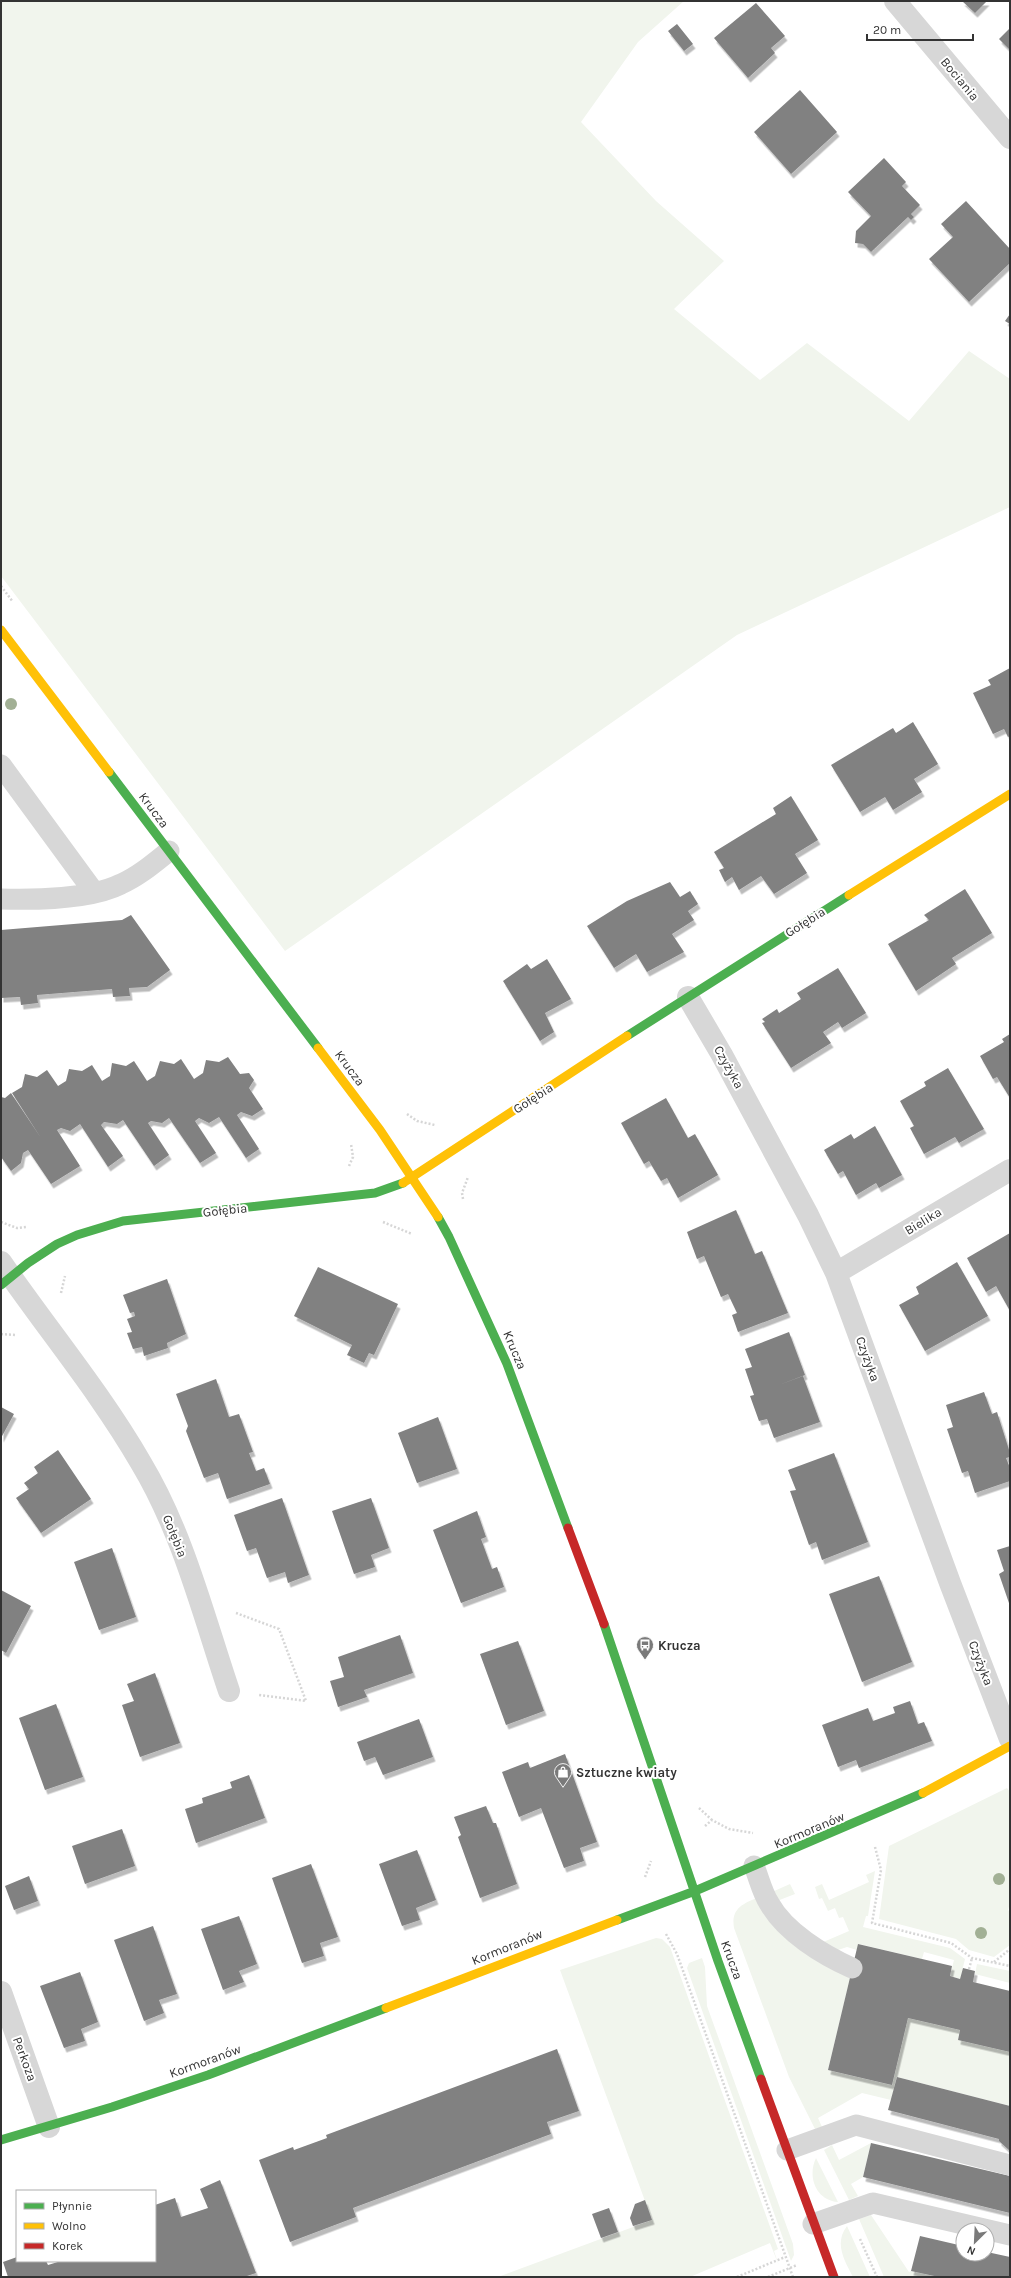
<svg xmlns="http://www.w3.org/2000/svg" width="1011" height="2278" viewBox="0 0 1011 2278" font-family="Karla,sans-serif">
  <defs>
    <filter id="shadow"><feDropShadow dx="2.5" dy="4.5" stdDeviation="0" flood-color="#0004"/></filter>
  </defs>
  <rect width="100%" height="100%" fill="#fff"/>
  <path fill="#f1f5ed" d="M1 1H684L638 42 581 122 656 201 724 261 674 309 760 380 807 343 909 421 969 351 1010 379V507L737 635 285 951 1 576Z
    M1007 1788 1010 1792V1903L1008 1910 1010 1912V1945L994 1957 969 1950 956 1939 879 1919 889 1846Z
    M875 1871 868 1916H866L863 1927 950 1948 965 1959 960 1979 950 1976 954 1960 924 1952 922 1959 859 1944 857 1950 847 1947 835 1951 821 1943 849 1931 843 1917 839 1918 835 1908 828 1911 822 1898 819 1899 815 1887 822 1884 829 1900 869 1882 866 1875Z
    M790 1884 795 1894 777 1901 772 1892Z
    M757 1898 851 1974 828 2070 892 2085 908 2018 960 2030 958 2040 1010 2052V2106L897 2077 891 2100 862 2093 818 2118 822 2127 815 2129 789 2077 734 1928C731 1910 741 1904 757 1898Z
    M656 1938 662 1939 670 1947 778 2249 774 2251 779 2266 770 2243 690 2277H498L652 2220 560 1970Z
    M702 1958 705 1967 707 2006 793 2244 794 2255 791 2261 687 1968 689 1963Z
    M977 1964 1010 1971V1983L975 1974Z
    M871 2143 863 2177 851 2184 858 2196 849 2200 824 2150 832 2145 839 2160Z
    M816 2158 838 2202C816 2200 807 2177 816 2158Z
    M871 2215 909 2272 911 2271 939 2277H884L859 2219Z
    M847 2226 870 2277H853C844 2260 834 2243 847 2226Z"/>
  <path fill="#818181" filter="url(#shadow)" d="M962 1H987L975 13Z
    M756 3 785 36 771 48 775 53 748 78 714 38Z
    M677 24 693 44 684 51 668 31Z
    M1010 28V50L999 39Z
    M800 90 837 132 791 174 754 132Z
    M884 158 906 182 902 186 920 205 911 214 914 217 911 220 908 217 871 252 863 244 855 243 856 231 871 216 848 192Z
    M966 201 1010 249V263L969 302 929 259 953 237 941 224Z
    M1010 314V324L1005 321Z
    M1010 668V736L1008 737 1004 729 993 734 973 693 991 685 988 680Z
    M913 722 938 764 914 779 922 792 893 810 885 797 860 812 831 765 893 728 896 733Z
    M791 796 818 840 795 854 807 873 774 894 761 876 739 890 732 877 725 882 719 870 724 868 714 852 776 814 773 808Z
    M670 882 680 897 690 891 698 904 688 911 694 920 672 934 684 952 647 972 636 954 614 968 587 926 627 901Z
    M965 889 992 933 952 958 956 964 916 991 888 944 929 920 924 915Z
    M131 915 170 970 147 987 129 988 130 996 113 997 112 989 37 995 38 1003 21 1005 20 997 1 998V930L122 920Z
    M547 959 571 999 545 1013 554 1032 540 1041 503 981 527 964 531 969Z
    M838 968 866 1013 842 1028 838 1022 823 1032 831 1043 791 1068 762 1023 765 1022 762 1019 777 1009 779 1013 801 999 797 993Z
    M1010 1034V1098L997 1077 993 1079 980 1056 1004 1042 1002 1039Z
    M228 1057 240 1074 249 1073 254 1080 249 1088 263 1109 252 1116 241 1112 237 1115 259 1149 246 1158 219 1117 209 1123 199 1118 195 1121 216 1153 200 1163 169 1118 162 1123 151 1121 148 1123 169 1155 154 1166 123 1120 117 1124 104 1122 101 1125 123 1156 108 1167 80 1124 70 1131 61 1128 57 1130 80 1166 51 1184 28 1150 23 1153 21 1163 11 1171 1 1157V1097L5 1098 11 1093 41 1138 12 1093 22 1087 25 1074 37 1077 47 1070 58 1086 66 1081 69 1069 82 1071 92 1065 102 1081 110 1076 112 1063 126 1066 134 1061 147 1081 155 1076 160 1061 174 1064 181 1059 194 1079 203 1073 206 1060 219 1062Z
    M948 1068 984 1129 959 1143 955 1137 924 1154 910 1128 914 1126 900 1101 926 1086 924 1082Z
    M666 1098 688 1138 695 1134 718 1175 678 1198 667 1178 661 1181 649 1161 644 1164 621 1123Z
    M875 1126 902 1175 879 1188 876 1183 856 1195 843 1171 838 1174 824 1150 851 1134 854 1139Z
    M736 1210 755 1254 762 1251 788 1313 738 1332 732 1315 737 1313 728 1294 721 1297 704 1256 697 1259 687 1232Z
    M1010 1233V1311L996 1286 986 1292 967 1258Z
    M957 1262 988 1316 925 1351 899 1305 919 1294 916 1287Z
    M318 1267 398 1304 374 1355 369 1353 364 1363 347 1355 352 1345 294 1316Z
    M167 1279 186 1334 167 1343 168 1348 144 1356 142 1347 133 1349 127 1333 132 1332 127 1319 135 1316 134 1312 130 1313 123 1295Z
    M789 1332 805 1375 779 1385 803 1376 820 1422 774 1438 767 1419 759 1421 750 1396 754 1395 745 1369 752 1367 745 1349Z
    M216 1379 229 1417 239 1414 253 1452 249 1453 256 1471 264 1468 270 1484 227 1499 218 1473 204 1478 186 1431 188 1426 176 1394Z
    M984 1392 992 1414 997 1412 1010 1453V1457L1006 1458 1010 1468V1481L975 1493 968 1471 962 1473 947 1429 953 1427 946 1405Z
    M1 1407 14 1414 1 1438Z
    M438 1417 457 1469 417 1483 398 1433Z
    M58 1450 91 1499 41 1533 16 1498 29 1489 24 1483 38 1473 34 1467Z
    M834 1453 868 1542 822 1560 816 1542 809 1545 790 1491 796 1490 788 1470Z
    M282 1498 309 1575 288 1583 285 1572 267 1578 256 1548 247 1551 234 1515Z
    M371 1498 389 1548 371 1555 375 1567 354 1574 332 1511Z
    M477 1511 486 1537 481 1539 492 1569 497 1567 504 1587 461 1603 433 1530Z
    M1010 1546V1606L999 1574 1004 1571 997 1550Z
    M112 1548 136 1617 99 1630 74 1562Z
    M879 1576 912 1662 862 1682 829 1594Z
    M1 1590 31 1606 6 1653 1 1650Z
    M400 1635 413 1673 364 1690 367 1697 338 1707 330 1681 344 1677 338 1657Z
    M518 1641 544 1711 506 1725 480 1654Z
    M155 1673 180 1743 140 1757 122 1705 134 1701 127 1684Z
    M910 1701 918 1724 924 1722 932 1741 859 1768 856 1760 838 1767 822 1725 868 1708 873 1721 895 1713 893 1707Z
    M56 1704 83 1777 45 1790 19 1718Z
    M419 1719 433 1757 383 1775 375 1757 364 1761 357 1742Z
    M565 1754 597 1842 580 1848 584 1861 564 1868 541 1808 519 1817 502 1772 528 1762 530 1768Z
    M249 1775 265 1818 196 1843 185 1809 203 1803 202 1798 232 1788 230 1782Z
    M486 1806 493 1823H496L517 1884 480 1898 458 1837 461 1835 454 1817Z
    M122 1829 135 1866 85 1884 72 1846Z
    M417 1850 436 1900 416 1908 420 1920 402 1926 379 1864Z
    M311 1864 338 1937 320 1943 324 1956 302 1963 272 1878Z
    M29 1876 38 1901 14 1910 5 1886Z
    M239 1916 257 1964 239 1971 244 1982 223 1990 201 1929Z
    M153 1926 177 1994 159 2000 164 2013 144 2021 114 1940Z
    M858 1944 952 1966 950 1976 960 1979 963 1968 975 1971 973 1982 1010 1991V2052L958 2040 960 2030 908 2018 892 2085 828 2070Z
    M80 1972 98 2022 81 2029 85 2041 64 2048 40 1986Z
    M557 2049 579 2111 547 2122 551 2134 353 2208 356 2217 290 2242 259 2160 293 2147 294 2150 327 2138 326 2135Z
    M897 2077 1010 2106V2151L999 2141V2139L888 2110Z
    M871 2143 1010 2176V2213L863 2177Z
    M220 2180 256 2273 244 2277H8L3 2262 17 2257V2261H46L48 2265 61 2261H155V2205L175 2198 181 2217 208 2208 200 2189Z
    M645 2200 652 2220 633 2226 630 2218 635 2204Z
    M609 2208 618 2232 601 2238 592 2214Z
    M920 2236 963 2246V2254H987V2252L1010 2257V2277H939L911 2271Z"/>
  <g fill="none" stroke-linecap="round" stroke-linejoin="round">
    <path stroke="#d6d6d6" stroke-width="2.5" stroke-dasharray="2 2" stroke-linecap="butt" d="M1 586 13 602
      M407 1114 417 1121 435 1125
      M349 1166 353 1157 351 1144
      M463 1199 462 1193 468 1177
      M1 1222 17 1228 27 1227
      M383 1222 412 1234
      M61 1293 65 1276
      M1 1334 15 1335
      M236 1613 279 1629 306 1701 259 1695
      M699 1808 712 1820
      M705 1826 712 1820 729 1829 753 1833
      M875 1847 881 1870 872 1923 951 1943 972 1958 1010 1966
      M645 1877 651 1861
      M666 1934 677 1954 793 2277
      M994 1962 1010 1949
      M969 1969 972 1958
      M860 2239 877 2277
      M737 2277 785 2257
      M768 2277 797 2265"/>
    <path stroke="#d7d7d7" stroke-width="21" d="M1 765 94 892
      M1 899C34 900 91 899 121 884 139 876 154 863 169 851
      M754 1866C759 1878 762 1892 769 1903 785 1932 823 1955 852 1968
      M787 2150 856 2125 1010 2165
      M813 2224 873 2203 1010 2235"/>
    <path stroke="#d7d7d7" stroke-width="22" d="M895 1 1010 138
      M688 997 722 1055 808 1215 836 1273 950 1583 1010 1739
      M1 1262C47 1329 100 1392 141 1463 183 1533 203 1614 229 1691
      M836 1273 1010 1170
      M1 1992 49 2127"/>
    <path stroke="#4caf50" stroke-width="9" d="M109 772 318 1048
      M627 1036 849 895
      M438 1217 449 1237 507 1364 568 1528
      M1 1285 28 1263 57 1244 77 1235 123 1221 375 1193 403 1183
      M604 1624 718 1961 761 2079
      M617 1920 695 1891 923 1793
      M1 2140 112 2107 208 2075 386 2008"/>
    <path stroke="#ffc107" stroke-width="9" d="M1 630 109 772
      M849 895 1010 794
      M318 1048 380 1130 438 1217
      M403 1183 627 1036
      M923 1793 1010 1746
      M386 2008 617 1920"/>
    <path stroke="#c62828" stroke-width="9" d="M568 1528 604 1624
      M761 2079 834 2277"/>
  </g>
  <g fill="#a2b095">
    <circle cx="11" cy="704" r="6"/>
    <circle cx="999" cy="1879" r="6"/>
    <circle cx="981" cy="1933" r="6"/>
  </g>
  <defs>
    <g id="bus-pin" transform="scale(0.9)"><path d="M0 17L-7.5 6A9.5 9.5 0 1 1 7.5 6Z" fill="#7a7a7a" stroke="#fff"/><path d="M-5-6H5V4H4V6H2V4H-2V6H-4V4H-5ZM-3.5-4V0h7V-4ZM-3.5 1.2v1.5H-2V1.2ZM2 1.2v1.5H3.5V1.2Z" fill="#fff"/></g>
    <g id="shop-pin" transform="scale(0.9)"><path d="M0 17L-7.5 6A9.5 9.5 0 1 1 7.5 6Z" fill="#7a7a7a" stroke="#fff"/><path d="M-5-2.5h2.3a2.7 3.5 0 0 1 5.4 0H5L5.5 6h-11ZM-1.5-2.5h3a1.5 2.3 0 0 0-3 0Z" fill="#fff"/></g>
  </defs>
  <g fill-rule="evenodd">
    <use href="#bus-pin" x="645" y="1645"/>
    <use href="#shop-pin" x="563" y="1772"/>
  </g>
  <g text-anchor="middle" dominant-baseline="central" stroke-width="4" stroke-linejoin="round" paint-order="stroke">
    <g font-size="13" fill="#333" stroke="#fff">
      <text transform="translate(960 79) rotate(50)">Bociania</text>
      <text transform="translate(154 810) rotate(53)">Krucza</text>
      <text transform="translate(805 922) rotate(-32)">Gołębia</text>
      <text transform="translate(729 1067) rotate(61)">Czyżyka</text>
      <text transform="translate(350 1068) rotate(53)">Krucza</text>
      <text transform="translate(533 1098) rotate(-33)">Gołębia</text>
      <text transform="translate(225 1210) rotate(-6)">Gołębia</text>
      <text transform="translate(923 1221) rotate(-31)">Bielika</text>
      <text transform="translate(515 1350) rotate(67)">Krucza</text>
      <text transform="translate(868 1359) rotate(70)">Czyżyka</text>
      <text transform="translate(175 1536) rotate(68)">Gołębia</text>
      <text transform="translate(981 1663) rotate(69)">Czyżyka</text>
      <text transform="translate(809 1830) rotate(-23)">Kormoranów</text>
      <text transform="translate(507 1947) rotate(-22)">Kormoranów</text>
      <text transform="translate(732 1960) rotate(70)">Krucza</text>
      <text transform="translate(25 2059) rotate(70)">Perkoza</text>
      <text transform="translate(205 2061) rotate(-20)">Kormoranów</text>
    </g>
    <g font-size="13" font-weight="bold" fill="#333" stroke="#fff" text-anchor="start">
      <text x="658" y="1645">Krucza</text>
      <text x="576" y="1772">Sztuczne kwiaty</text>
    </g>
  </g>
  <rect width="1011" height="2278" fill="none" stroke="#333333" stroke-width="4"/>
  <rect x="16" y="2190" width="140" height="72" fill="#ffffff" stroke="#adadad"/>
  <rect x="24" y="2203" width="20" height="6" fill="#4caf50" stroke="#adadad"/>
  <text x="52" y="2210" font-size="12" fill="#333333">Płynnie</text>
  <rect x="24" y="2223" width="20" height="6" fill="#ffc107" stroke="#adadad"/>
  <text x="52" y="2230" font-size="12" fill="#333333">Wolno</text>
  <rect x="24" y="2243" width="20" height="6" fill="#c62828" stroke="#adadad"/>
  <text x="52" y="2250" font-size="12" fill="#333333">Korek</text>
  <g transform="translate(975 2242) rotate(204)"><circle r="19" fill="#ffffff" stroke="#adadad"/>
  <path d="M0-3L7 15L0 10L-7 15Z" fill="#7a7a7a"/>
  <text y="-6" font-size="11" font-weight="bold" text-anchor="middle" fill="#333333">N</text>
  </g>
  <path d="M867 34v6h106v-6" fill="none" stroke="#333333" stroke-width="2"/>
  <text x="873" y="34" font-size="12" fill="#333333" stroke="#ffffff" stroke-width="3" paint-order="stroke">20 m</text>
</svg>
